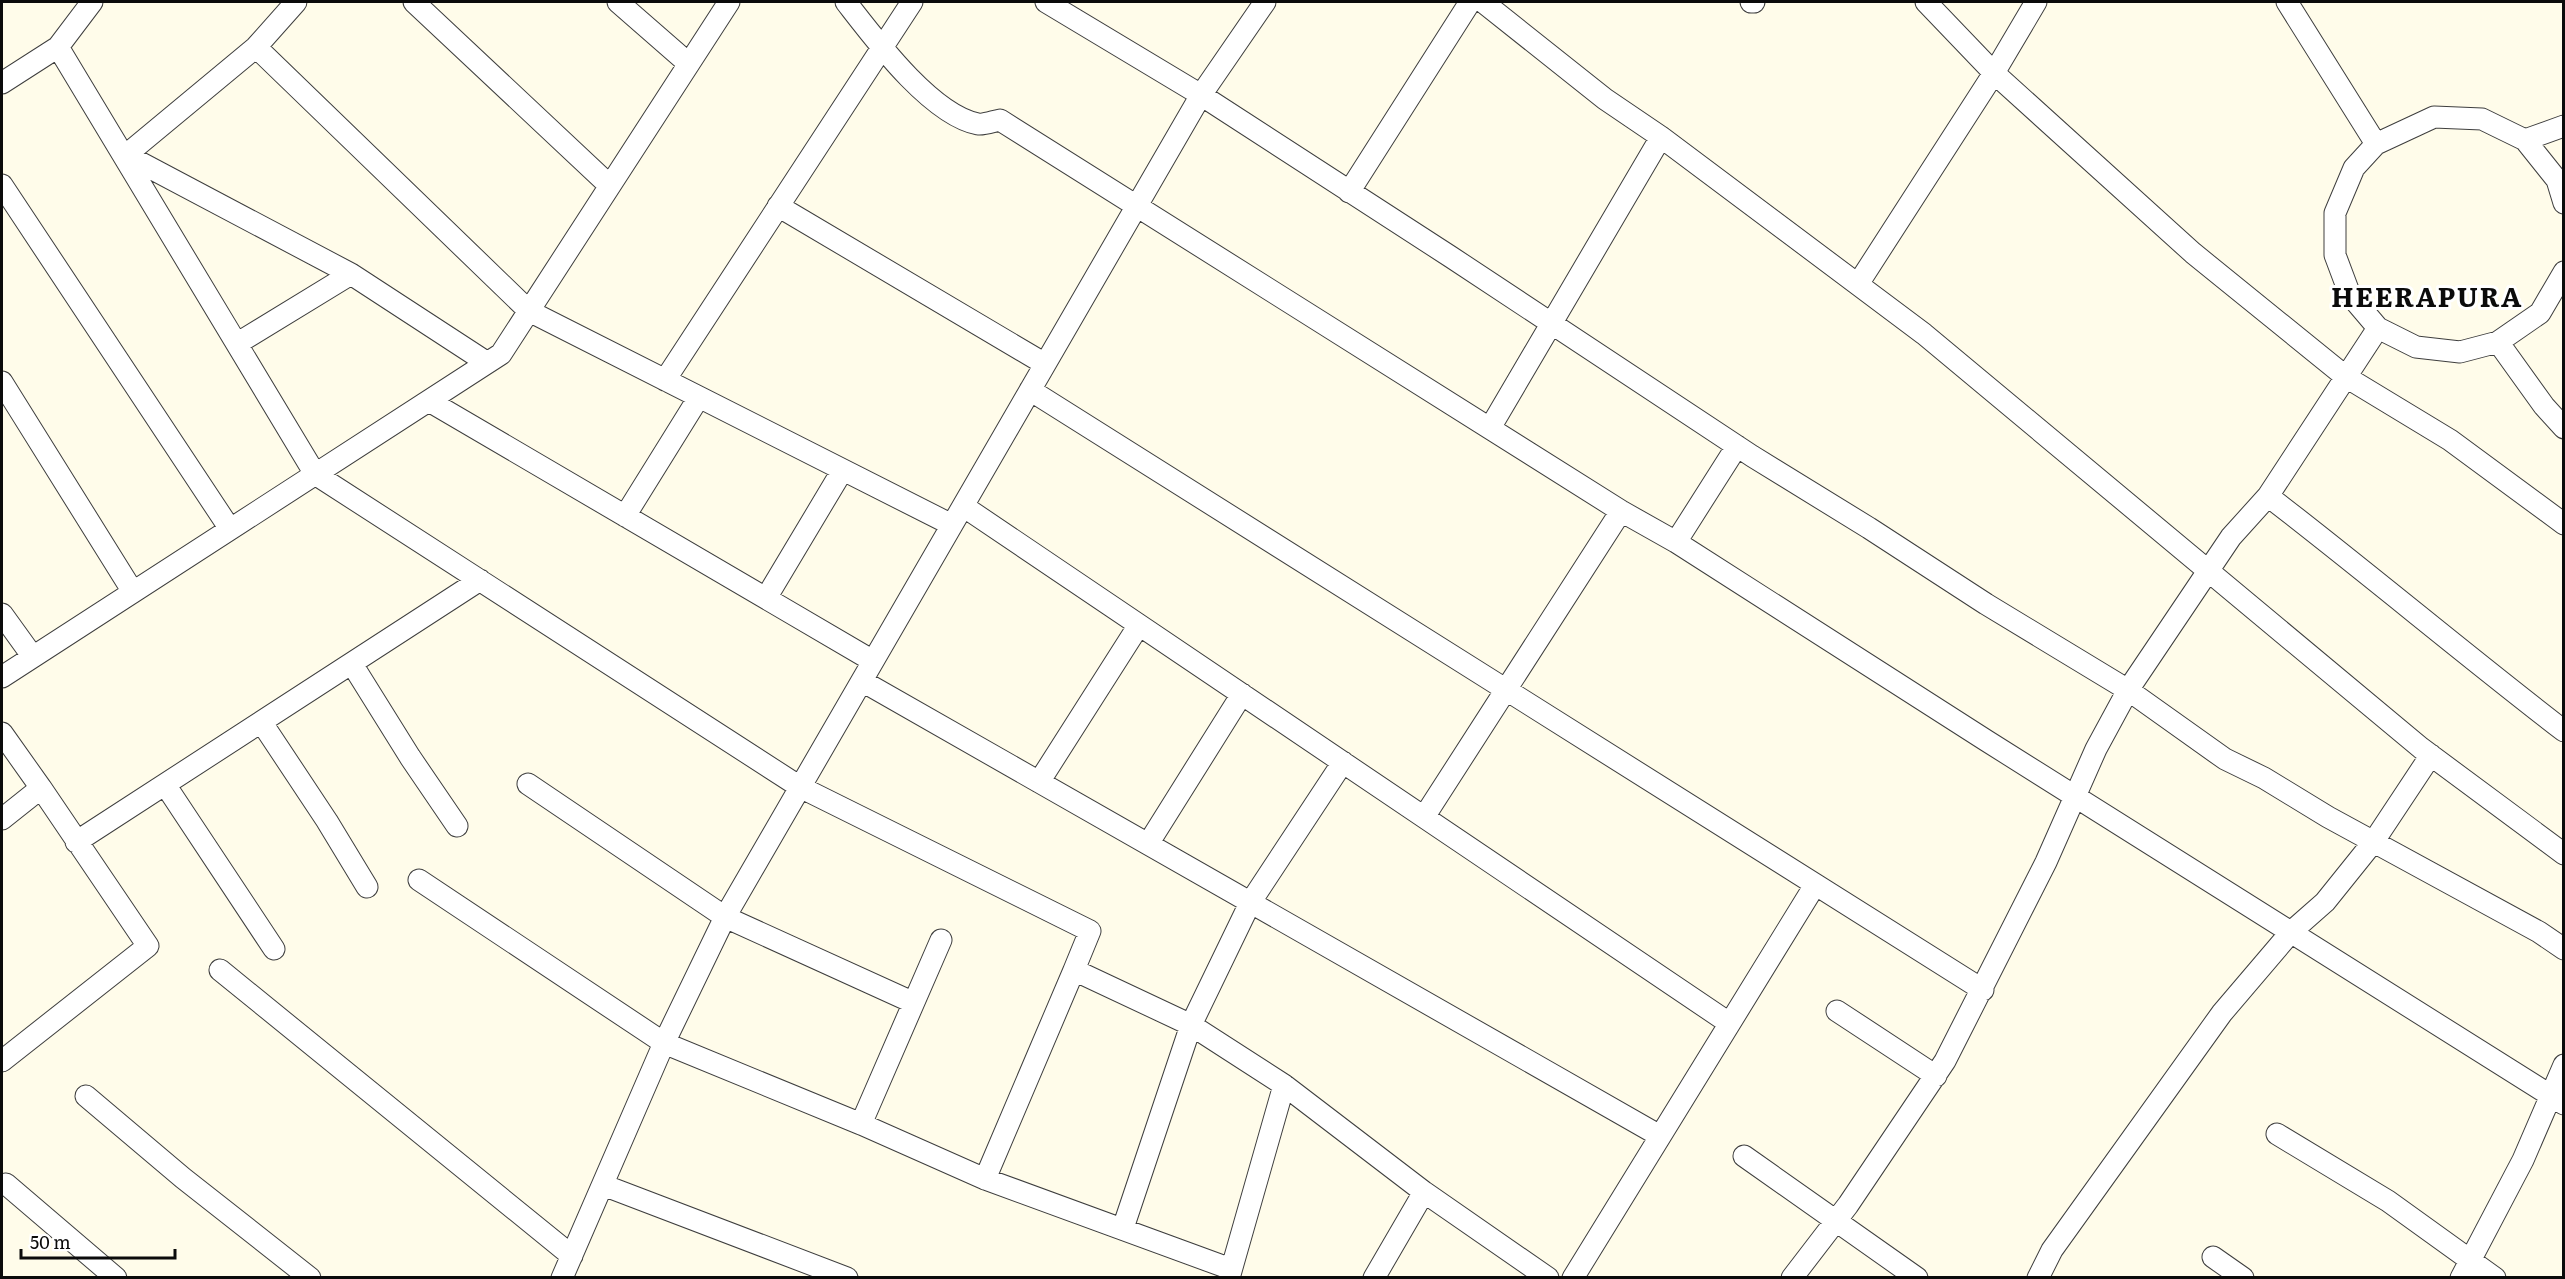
<svg xmlns="http://www.w3.org/2000/svg" width="2565" height="1279" viewBox="0 0 2565 1279" font-family="Literata,serif">
  <rect width="100%" height="100%" fill="#fffcea"/>
  <g fill="none" stroke-linecap="round" stroke-linejoin="round">
    <g stroke="#3e3e3e" stroke-width="23">
      <path id="minor" d="M296 2 256 47 126 155 351 274 486 362
        M414 2 610 186
        M618 2 689 64
        M846 2C874 38 931 115 978 124 984 125 994 121 1000 120L1621 511 1676 542 1987 741 2564 1104
        M1046 2 1201 95 1451 257 1752 456 1869 528 1986 604 2128 690 2225 759 2264 778 2328 817 2539 932 2564 949
        M1483 2 1605 99 1661 137 1924 334 2421 748 2564 854
        M1751 2H1754
        M1926 2 1994 73 2193 253 2346 377 2450 440 2564 524
        M2287 2 2376 144
        M58 47 315 474 800 787 1090 931 1074 970 1191 1025 1284 1085 1424 1192 1548 1278
        M256 47 529 311 952 525
        M2 83 58 47 92 2
        M2525 140 2564 126
        M2 185 230 529
        M1349 192 1470 2
        M2564 203 2557 180 2525 140 2482 119 2434 117 2376 144 2354 168 2335 213V255L2350 295 2378 328 2416 347 2460 352 2498 342 2540 313 2564 272
        M778 206 1045 364
        M1858 284 1994 73 2036 2
        M2498 342 2544 406 2564 428
        M238 343 351 274
        M665 380 912 2
        M2 382 133 592
        M1030 390 1983 990
        M429 401 873 661
        M1490 428 1661 137
        M2268 496C2368 573 2464 654 2564 731
        M963 506 1729 1023
        M625 516 699 397
        M1676 542 1737 446
        M766 598 842 471
        M2 614 33 657
        M352 664 410 757 457 826
        M2 677 501 354 729 2
        M862 681 1660 1136
        M262 723 327 821 367 887
        M2 733 41 788
        M1039 782 1139 625
        M528 784 725 917 912 1002
        M166 786 274 949
        M1424 817 1621 511
        M2 819 41 788 148 946 2 1061
        M76 842 480 580
        M1148 844 1242 694
        M419 880 664 1043 861 1124 985 1179 1231 1269
        M220 970 572 1256
        M1837 1011 1936 1076
        M86 1096 183 1178 310 1278
        M861 1124 941 940
        M2277 1134 2388 1201 2495 1278
        M1744 1156 1917 1278
        M985 1179 1074 970
        M6 1184 116 1278
        M603 1185 847 1278
        M1123 1228 1191 1025 1250 903 1343 762
        M2213 1257 2243 1278
        M562 1278 664 1043 725 917 1201 95 1265 2
        M1229 1278 1284 1085
        M1374 1278 1424 1192
        M1573 1278 1815 885
        M1792 1278 1848 1205 1945 1061 2046 862 2096 749 2128 690 2231 537 2268 496 2378 328
        M2038 1278 2052 1250 2222 1013 2291 932 2325 902 2374 841 2431 755
        M2461 1278 2523 1160 2564 1065"/>
    </g>
    <use href="#minor" stroke="#fff" stroke-width="21"/>
  </g>
  <g text-anchor="middle" dominant-baseline="central" stroke-width="6" stroke-linejoin="round" paint-order="stroke">
    <g font-size="27" font-weight="bold" letter-spacing="1.5" fill="#0b0b0b" stroke="#fff">
      <text x="2427" y="295">HEERAPURA</text>
    </g>
  </g>
  <rect width="2565" height="1279" fill="none" stroke="#0b0b0b" stroke-width="6"/>
  <path d="M21 1249v9h154v-9" fill="none" stroke="#0b0b0b" stroke-width="3"/>
  <text x="30" y="1249" font-size="18" fill="#0b0b0b" stroke="#ffffff" stroke-width="4.5" paint-order="stroke">50 m</text>
</svg>
